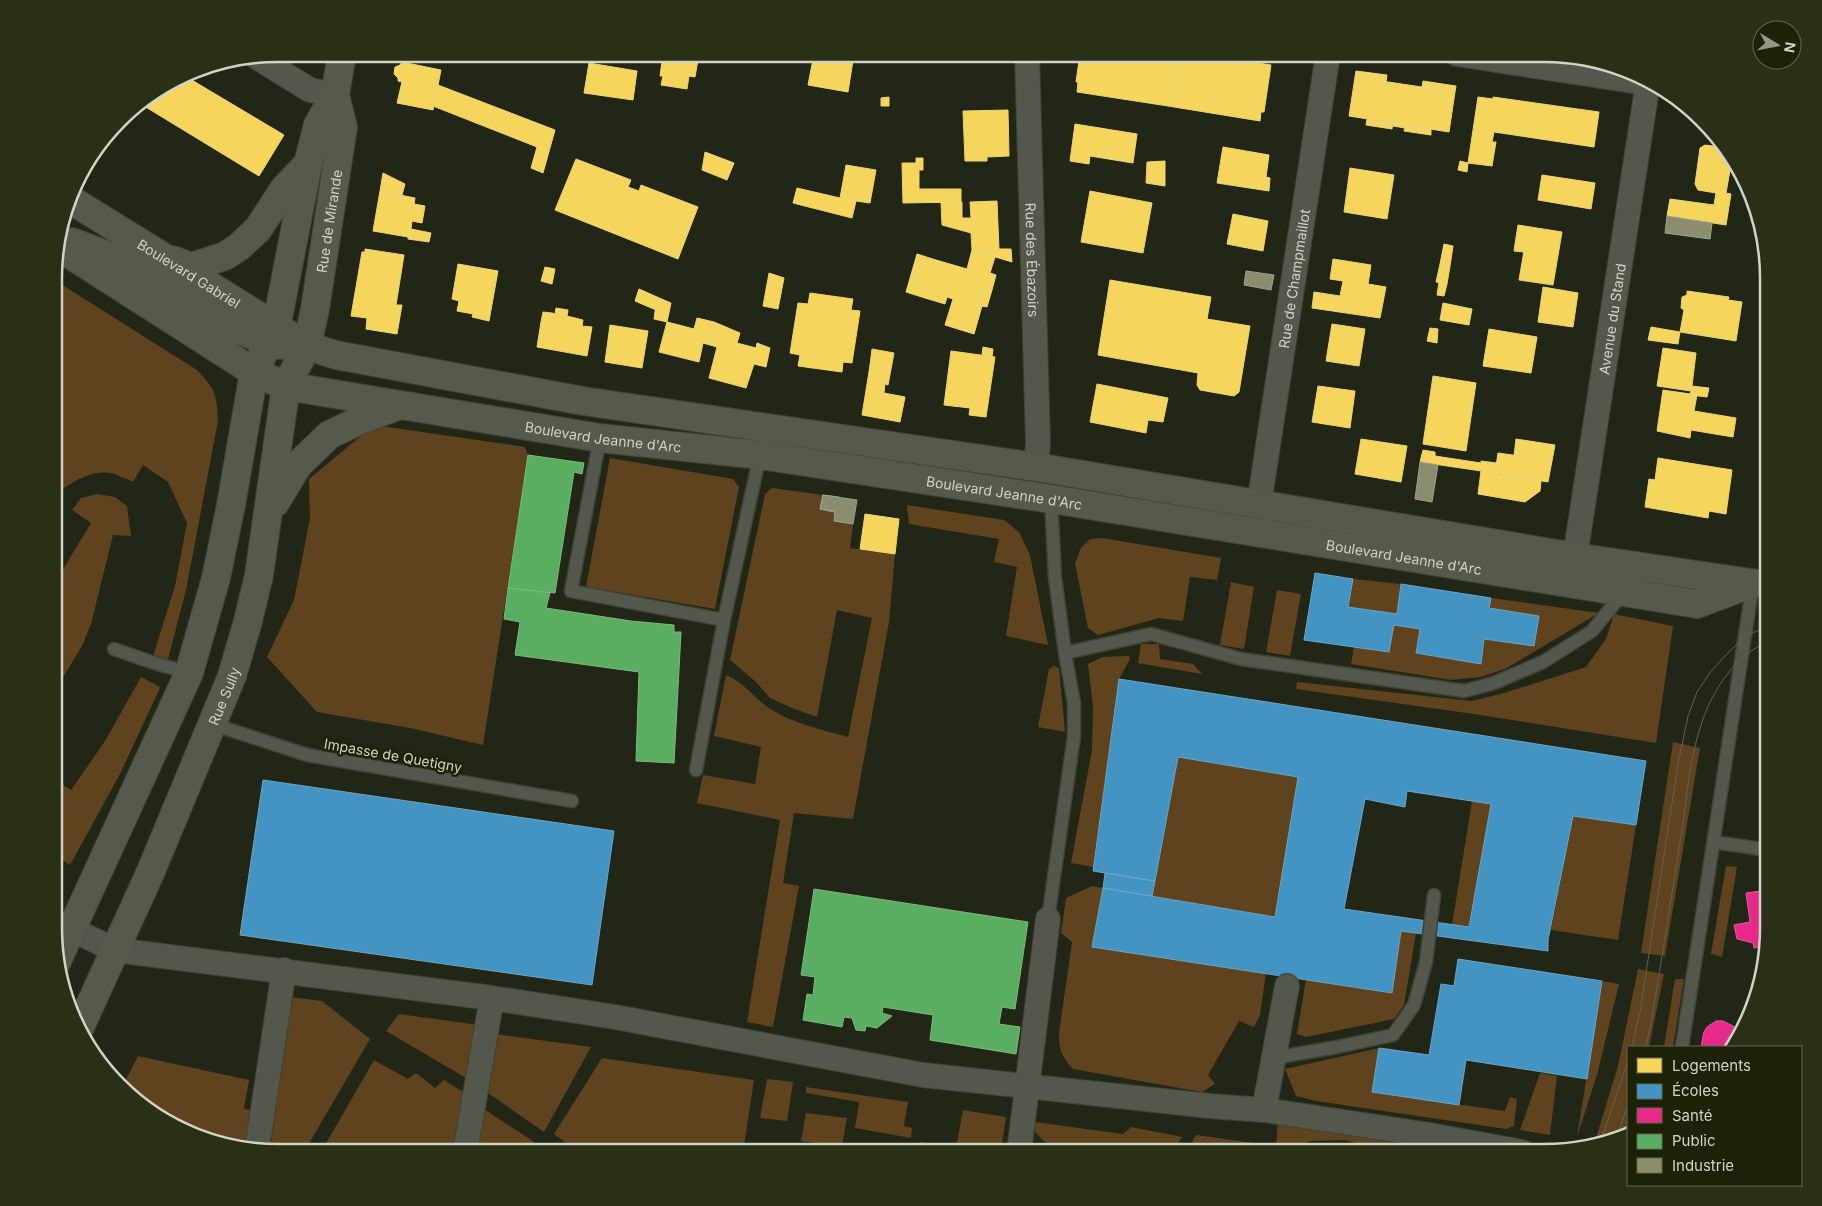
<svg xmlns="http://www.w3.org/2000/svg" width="1822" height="1206" viewBox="0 0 1822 1206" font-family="Inter,sans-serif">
  <rect width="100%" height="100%" fill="#222616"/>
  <path fill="#5e431e" d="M56 281 197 370C215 389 217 394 218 421L186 590 168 659 153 656 175 586 187 523 168 482 143 465 133 482C127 479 120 476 114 474 93 468 72 482 56 494Z
    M374 425 525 447 528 455 483 745 410 728 317 712 267 657 294 600 310 518 309 479Z
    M610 458 733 479 739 487 715 609 586 587Z
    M772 488 823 495 820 509 835 512V521L853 524 850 548 895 554 889 622 853 819 794 813 783 883 799 886 773 1027 747 1022 780 820 697 803 703 775 755 784 761 747 714 736 726 675C744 682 754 698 769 708 791 723 823 730 848 737L872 618 837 610 817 717 792 708 770 698 756 682 730 660 765 494Z
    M97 494 115 497 127 506 131 536 113 535 91 624 82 646 56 689V581L91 523 72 510 81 498Z
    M907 505 1004 520 1019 532 1030 555 1048 645 1006 636 1017 567 994 562 999 539 909 524Z
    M1102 538 1221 558 1217 580 1190 577 1183 621 1159 618 1098 635 1088 628 1075 563 1081 548 1090 539Z
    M1353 579 1401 584 1397 614 1348 607Z
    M1231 582 1254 587 1244 649 1220 645Z
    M1277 590 1301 594 1290 656 1266 652Z
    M1491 598 1599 613 1505 669 1480 677 1451 680 1351 664 1354 647 1389 652 1394 625 1420 629 1416 653 1480 663 1484 639 1534 646 1539 616 1489 608Z
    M1614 614 1673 626 1656 743 1481 715 1296 689 1297 682 1472 701 1504 693 1586 667 1606 639Z
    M1141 644H1159L1160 659 1193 664 1202 674 1138 663Z
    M1129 656 1130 659 1119 679 1093 867 1071 863 1092 750 1093 706 1088 664 1103 657Z
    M1054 666 1059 668 1065 732 1038 727 1049 669Z
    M141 677 160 687 159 690 120 774 70 865 56 857V781L71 790 105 741Z
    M1673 742 1700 748 1665 956 1641 953Z
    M1178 757 1298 777 1275 917 1152 896Z
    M1472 801 1491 804 1469 927 1452 925Z
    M1573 816 1636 825 1618 940 1551 930Z
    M1726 866 1737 867 1722 957 1711 954Z
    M1092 886 1103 888 1266 973 1260 1015 1254 1027 1239 1021 1208 1075 1215 1084 1202 1092 1073 1069C1061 1055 1059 1050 1059 1033L1072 942 1061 933 1066 898Z
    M1401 931 1416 933 1404 1005 1394 1019 1306 1037 1297 1034 1306 979 1392 993Z
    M1638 969 1664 974 1649 1047H1628V1125L1626 1131 1595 1141 1618 1066Z
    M1675 979H1684L1673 1047H1664Z
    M1602 981 1619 984 1597 1075 1577 1137Z
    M290 997 322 1001 370 1039 304 1152 270 1151Z
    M399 1014 479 1025 471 1081 386 1031Z
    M495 1034 591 1047 544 1132 485 1091Z
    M1379 1048 1372 1092 1505 1111 1510 1097 1517 1099 1514 1126 1506 1129 1316 1101 1296 1096 1285 1069Z
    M138 1056 249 1080 244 1109 253 1111 247 1147 207 1140 153 1114 124 1083Z
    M602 1058 754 1080 743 1152H616L598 1143 593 1152H578L554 1134Z
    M374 1060 408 1079 416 1073 435 1088 444 1080 468 1095 458 1152H321Z
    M1540 1073 1557 1076 1550 1135 1520 1130Z
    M767 1079 793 1082 787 1121 760 1118Z
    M806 1087 908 1102 904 1126 912 1128 911 1138 855 1128 859 1102 806 1093Z
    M484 1109 534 1142 527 1152H476Z
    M963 1110 1006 1117 1001 1149 957 1143Z
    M806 1113 847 1118 842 1146 801 1141Z
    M1278 1121 1408 1143 1415 1152H1383L1376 1148 1344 1140 1311 1141 1280 1152H1186L1196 1135 1276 1146Z
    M1035 1122 1123 1134 1131 1127 1182 1137 1173 1152H1062L1044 1141 1035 1132Z
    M920 1142 949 1147 948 1152H919Z"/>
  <path fill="#f6d55c" stroke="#ead57b" d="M429 54H456L453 62Z
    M663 54H699L695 77 689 76 687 89 661 85 663 76H660Z
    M814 54H854L848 92 808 85Z
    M902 54H989V59L903 62Z
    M1080 54H1176L1168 106 1077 92 1078 82H1076Z
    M1176 54H1200L1271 65 1264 112H1261L1260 121 1168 106Z
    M402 62 441 70 433 110 397 103 402 82 398 81V78L394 74 395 67 400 65Z
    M589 63 637 71 633 100 584 93Z
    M1356 71 1387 75 1386 82 1355 77Z
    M185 76 284 135 259 176 144 106 148 98Z
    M1355 77 1455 92 1449 132 1405 125V128L1393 126V123L1349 116Z
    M1423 81 1456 86 1455 92 1422 87Z
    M438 85 555 130 543 173 531 168 537 147 433 106Z
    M889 97V106H881V98Z
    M1478 97 1493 99V97L1599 112 1594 147 1494 132 1492 142H1496L1492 166 1468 163Z
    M1008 110 1009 156 987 157V161H965L963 111Z
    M1367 119 1393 123 1392 129 1366 125Z
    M1075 124 1137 134 1133 163 1090 156 1089 164 1070 161Z
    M1405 125 1431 129V135L1404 131Z
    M1705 145 1720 147 1732 159 1726 193 1731 194 1726 225 1667 216 1670 199 1714 205 1716 193 1698 190 1695 184 1700 148Z
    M1223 147 1269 155 1266 177 1270 178 1269 191 1217 183Z
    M705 152 734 163 727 180 702 170Z
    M916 158H923V170H919V189H961V202L903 203 902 163H916Z
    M576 159 631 180 628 187 639 191 641 185 698 207 678 259 555 210Z
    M1165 161V186L1146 183 1147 162Z
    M1460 161 1468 163 1467 172 1458 170Z
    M846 165 876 170 870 203 856 201 852 218 793 203 797 188 840 198Z
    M1350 168 1394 175 1387 219 1344 212Z
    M383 173 405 184 402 195 380 191Z
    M1542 175 1595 183 1591 209 1538 200Z
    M380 191 415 198 414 204 425 206 422 223 412 221 411 229 431 233 429 242 408 239V237L373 231Z
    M1090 191 1152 203 1143 253 1081 242Z
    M997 201 999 249H1011L1012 262 972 250 971 233 942 225 941 202H962V218H971L970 202Z
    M1233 214 1268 221 1263 251 1227 244Z
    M1518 225 1562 232 1553 285 1519 280 1525 245 1515 244Z
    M1444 244 1453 246 1450 266 1440 264Z
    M1515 244 1525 245 1524 252 1514 251Z
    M365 249 404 255 396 305H402L397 334 366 329 367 318 351 316 362 252H365Z
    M972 250 995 257 990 273 996 275 992 290 981 288 976 305 982 306 974 334 945 325 953 299 947 297 945 304 925 298 928 289 913 284 918 266 932 269 936 260 967 269Z
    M917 254 936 260 932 269 918 266 913 284 928 289 925 298 906 292Z
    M1333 259 1371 265 1368 284 1386 287 1380 318 1312 308 1314 292 1340 296 1343 281 1330 279Z
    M458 264 498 271 489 321 472 317 473 314 457 311 459 301 452 299Z
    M1440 264 1450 266 1447 284 1436 282Z
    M545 267 555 269 552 284 541 281Z
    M769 273 784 278 778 309 763 306Z
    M1110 280 1211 297 1207 319 1250 326 1239 392 1234 396 1200 390 1197 385 1198 373 1098 355Z
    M1439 282 1447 284 1444 296 1437 295Z
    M1543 287 1578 293 1573 327 1538 322Z
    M981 288 992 290 987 307 976 305Z
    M639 289 657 297 656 310 635 301Z
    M1687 291 1729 297 1728 300 1742 302 1736 341 1680 332 1684 310 1681 308 1682 297 1687 295Z
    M810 293 853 299 851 310 860 311 852 363 843 362 842 372 798 366 800 355 790 353 798 303 808 304Z
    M657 297 671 303 667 322 654 319Z
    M1443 303 1472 309 1469 325 1440 320Z
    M556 308 568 310 567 316 583 320 582 326 592 327 587 356 537 347 541 322 550 324 552 313 555 314Z
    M543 312 552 313 550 324 541 322Z
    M697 318 714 322 710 345 703 343 699 362 659 352 664 333 676 336 679 325 694 329Z
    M667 322 679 325 676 336 664 333Z
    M714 322 740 333 737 343 756 348 757 343 770 348 766 367 754 364 746 388 709 378 717 347 710 345Z
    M1332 324 1365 329 1359 366 1326 361Z
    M610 325 648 331 642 368 605 362Z
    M1651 327 1680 332 1678 344 1648 340Z
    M1430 328 1438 329 1437 343 1427 341Z
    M1489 329 1537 337 1531 373 1483 366Z
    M983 347 993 349 992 357 982 355Z
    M1663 348 1696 353 1692 386 1709 388 1707 397 1690 395 1691 391 1657 386Z
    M872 349 894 353 891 369 870 365Z
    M951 351 995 357 986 417 969 415 970 408 944 405Z
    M870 365 891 369 888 385 868 378Z
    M1433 376 1476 383 1466 451 1423 444Z
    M868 378 885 383 884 393 905 397 900 422 862 415Z
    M1097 384 1168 398 1163 422 1148 420 1146 433 1090 422Z
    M1318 386 1355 391 1350 428 1312 422Z
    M1663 390 1697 395 1694 411 1736 418 1733 437 1691 430 1690 438 1657 431Z
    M1361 439 1407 446 1401 482 1355 474Z
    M1516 439 1529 441 1526 457 1514 455Z
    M1529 441 1555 445 1548 482 1495 473 1498 453 1526 457Z
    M1423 450 1435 452V456L1481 463V461L1497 463 1495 473 1420 462Z
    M1658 458 1732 470 1726 514 1709 511 1708 518 1645 507 1649 479 1655 480Z
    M1481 471 1541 481 1540 491 1525 502 1478 494Z
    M865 514 899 519 895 554 860 549Z"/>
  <path fill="#4393c3" stroke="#6da6c3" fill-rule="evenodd" d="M823 495 839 497 835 512 820 509Z
    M1315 573 1353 579 1348 607 1397 614 1401 584 1491 598 1489 608 1539 616 1534 646 1484 639 1481 664 1416 653 1420 629 1394 625 1389 652 1304 640Z
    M1119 679 1646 761 1636 825 1573 816 1548 940V951L1401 931 1392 993 1092 947 1103 888 1275 917 1298 777 1178 757 1155 881 1093 871ZM1407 791 1491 804 1469 927 1344 909 1365 799 1405 807Z
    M263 780 614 831 592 985 240 935Z
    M1105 873 1155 881 1152 896 1103 888Z
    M1458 959 1602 981 1587 1079 1466 1060 1459 1105 1372 1092 1379 1048 1429 1055 1441 984 1454 986Z
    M1334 1150 1346 1152H1305Z"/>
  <path fill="#e7298a" stroke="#e05c9b" d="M1768 890V942L1763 960 1761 947 1754 948 1753 943 1737 939 1734 925 1750 922 1746 893Z
    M1716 1021H1723L1741 1030 1733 1047H1701L1704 1032 1707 1027Z"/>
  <path fill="#5aae61" stroke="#7db97f" d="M528 455 584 463 582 474 574 472 555 593 508 588Z
    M508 588 550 593 546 608 631 621 674 625V632H681L674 763 636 761 639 672 515 655 520 622 504 619Z
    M814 889 1028 922 1015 1009 1002 1007 999 1024 1020 1027 1016 1054 930 1040 933 1015 883 1007 882 1013 892 1016 877 1028 866 1026 865 1031 856 1030 852 1018 844 1017 842 1027 803 1020 807 994 813 995 815 977 801 975Z"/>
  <path fill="#8c8c6e" stroke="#a0a288" d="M1667 216 1712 223 1710 239 1665 233Z
    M1246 271 1274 275 1271 290 1244 285Z
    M1420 462 1438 465 1432 502 1415 499Z
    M823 495 857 500 853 524 834 521 835 512 820 509Z"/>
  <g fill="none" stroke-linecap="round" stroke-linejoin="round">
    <g stroke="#3f4235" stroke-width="15">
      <path id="lane" d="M600 438 571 591 724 620 760 455
        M114 649 151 662 189 673
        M1065 653 1151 634 1241 659 1464 691 1494 683 1543 662 1592 631 1624 592
        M212 724 307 755 572 801
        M696 770 724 620
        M1714 842 1768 850
        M1048 919 1074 736V703L1065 653 1055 577 1051 499
        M1682 1047 1753 583
        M1273 1058 1337 1047 1393 1035 1414 1005 1426 962 1434 895
        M1430 1135 1441 1152"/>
    </g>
    <g stroke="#3f4235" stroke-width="26">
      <g id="street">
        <path id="s1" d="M1027 54 1038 443 1036 467"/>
        <path d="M1457 54 1653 84"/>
        <path d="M258 58 310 90 335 95"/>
        <path id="s2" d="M1259 504 1328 54"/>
        <path id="s3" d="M1575 557 1648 82"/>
        <path d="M56 922 115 950 492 998 615 1017 923 1075 1210 1106 1264 1110 1430 1135 1522 1152"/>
        <path d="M1264 1110 1287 986"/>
        <path d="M257 1149 284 970"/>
        <path d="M465 1152 492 998"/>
        <path d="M1019 1152 1048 919"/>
      </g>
    </g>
    <g stroke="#3f4235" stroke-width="30">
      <g id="secondary">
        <path id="s4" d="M71 200 291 336"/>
        <path d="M72 242 120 260 232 327 277 345 307 346 336 355 583 401 1036 467 1575 557 1751 583"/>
        <path id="s5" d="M57 246 254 372 286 386 600 438 760 455 1051 499 1697 604 1753 583"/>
        <path d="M173 260 191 267 225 256 239 247 258 229 284 189 308 164"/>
        <path d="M275 503 298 465 329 435 358 421 400 405"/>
        <path d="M57 961 189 673 216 578 231 505 254 372 276 328 308 164 318 125 335 95 342 54"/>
        <path id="s6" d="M80 1027 151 871 232 676 248 621 259 575 286 386 307 346 315 309 343 127 335 95"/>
      </g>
    </g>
    <use href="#lane" stroke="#54574c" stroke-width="12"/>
    <use href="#street" stroke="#54574c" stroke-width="24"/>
    <use href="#secondary" stroke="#555a4d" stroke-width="28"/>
    <path stroke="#5e6256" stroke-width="1" d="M1632 1047 1640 1012 1678 764 1688 716 1697 692 1709 674 1725 656 1744 637 1768 626
      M1646 1047 1652 1018C1662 956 1672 893 1682 830 1687 795 1690 756 1702 722 1712 691 1736 654 1768 642
      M1618 1134 1628 1104
      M1602 1138 1628 1061"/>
  </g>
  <g text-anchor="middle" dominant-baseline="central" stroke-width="5" stroke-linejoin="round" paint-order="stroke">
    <g font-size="14" fill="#cfd4c4" stroke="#1c2207">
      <text stroke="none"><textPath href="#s6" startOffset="850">Rue de Mirande</textPath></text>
      <text stroke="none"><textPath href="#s1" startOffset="206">Rue des Ébazoirs</textPath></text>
      <text stroke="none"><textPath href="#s4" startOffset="139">Boulevard Gabriel</textPath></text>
      <text stroke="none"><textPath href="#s2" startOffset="228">Rue de Champmaillot</textPath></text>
      <text stroke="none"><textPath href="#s3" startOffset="241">Avenue du Stand</textPath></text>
      <text stroke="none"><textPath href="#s5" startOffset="590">Boulevard Jeanne d'Arc</textPath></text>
      <text stroke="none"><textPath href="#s5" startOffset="995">Boulevard Jeanne d'Arc</textPath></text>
      <text stroke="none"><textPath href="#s5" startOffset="1400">Boulevard Jeanne d'Arc</textPath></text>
      <text stroke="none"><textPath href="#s6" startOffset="361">Rue Sully</textPath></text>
      <text transform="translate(393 755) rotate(10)">Impasse de Quetigny</text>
    </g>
  </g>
  <path d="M0 0H1822V1206H0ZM278 62H1544A216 216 0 0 1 1760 278V928A216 216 0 0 1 1544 1144H278A216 216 0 0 1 62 928V278A216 216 0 0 1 278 62Z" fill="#2a3016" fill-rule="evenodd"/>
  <path fill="none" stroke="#cfd4c4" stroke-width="2.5" d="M278 62H1544A216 216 0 0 1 1760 278V928A216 216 0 0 1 1544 1144H278A216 216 0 0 1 62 928V278A216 216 0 0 1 278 62Z"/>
  <rect x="1627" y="1046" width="175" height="140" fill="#1c2207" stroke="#646953"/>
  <rect x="1637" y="1058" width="25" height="15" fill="#f6d55c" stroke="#646953"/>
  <text x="1672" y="1071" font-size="15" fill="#cfd4c4">Logements</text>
  <rect x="1637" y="1084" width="25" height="15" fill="#4393c3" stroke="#646953"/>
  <text x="1672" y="1096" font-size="15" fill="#cfd4c4">Écoles</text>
  <rect x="1637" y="1108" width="25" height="15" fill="#e7298a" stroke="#646953"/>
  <text x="1672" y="1121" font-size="15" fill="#cfd4c4">Santé</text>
  <rect x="1637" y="1134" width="25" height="15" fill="#5aae61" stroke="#646953"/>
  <text x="1672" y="1146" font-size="15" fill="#cfd4c4">Public</text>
  <rect x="1637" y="1158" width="25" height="15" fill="#8c8c6e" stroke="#646953"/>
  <text x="1672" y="1171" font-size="15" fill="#cfd4c4">Industrie</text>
  <g transform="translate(1777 45) rotate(100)"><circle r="24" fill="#1c2207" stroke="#646953"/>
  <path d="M0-4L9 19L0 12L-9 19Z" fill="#929787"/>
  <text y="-8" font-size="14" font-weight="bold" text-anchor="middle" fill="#cfd4c4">N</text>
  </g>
</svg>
